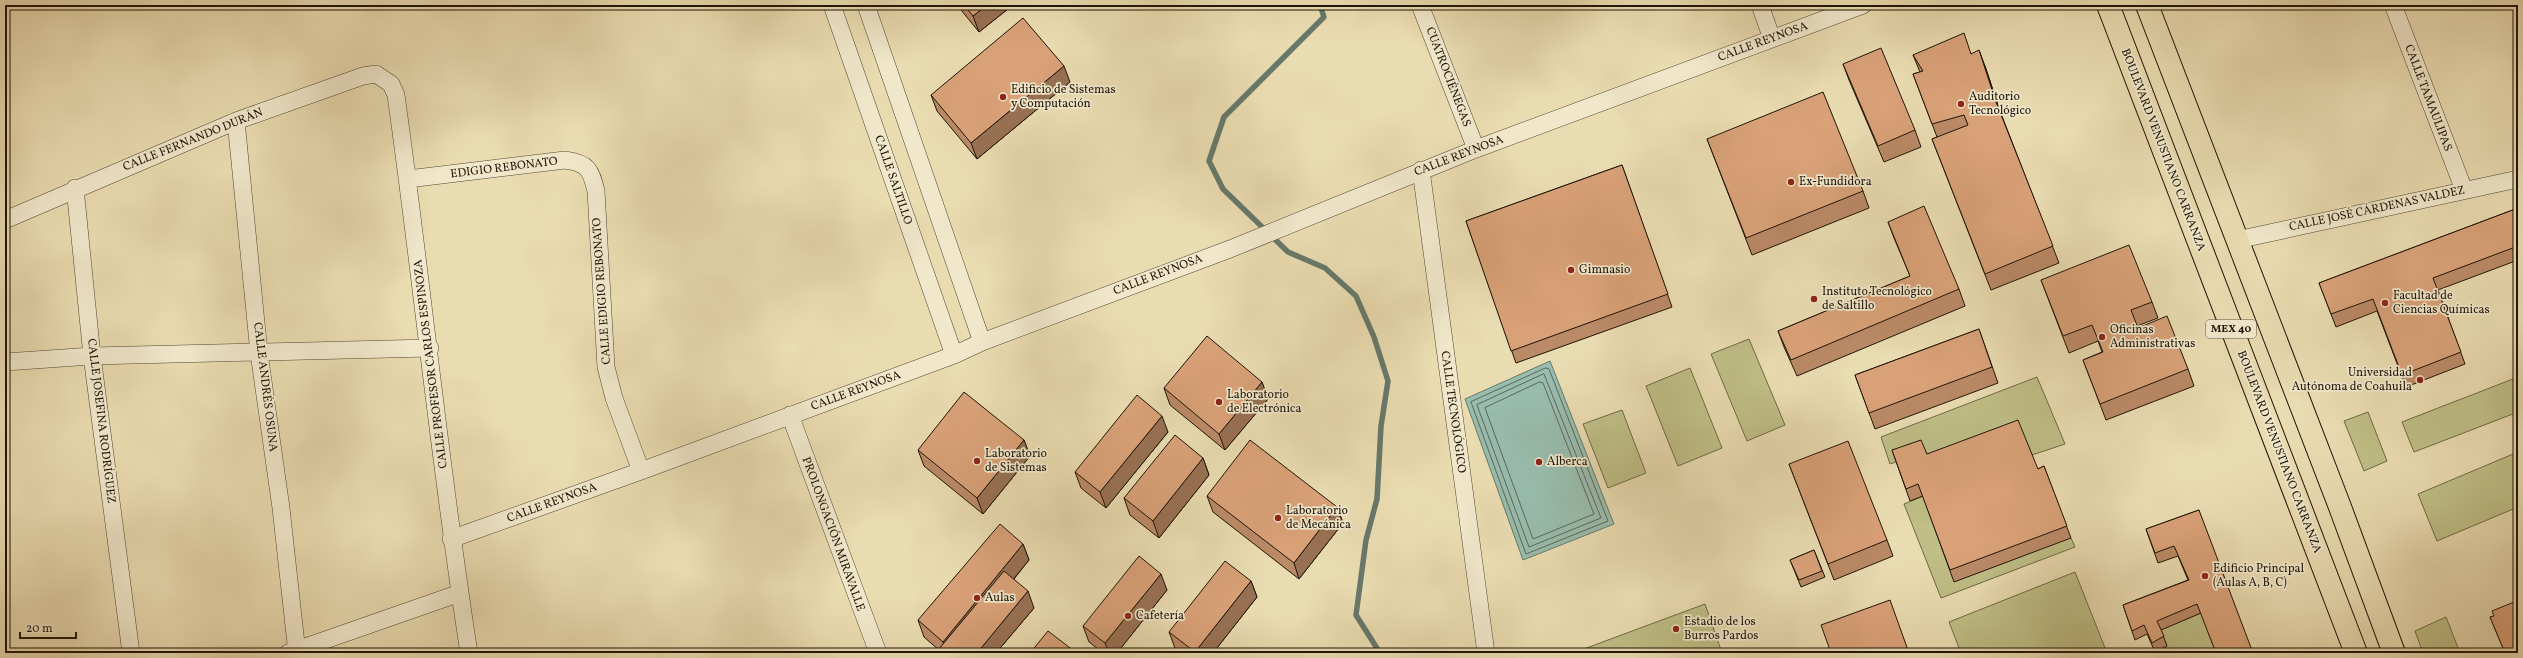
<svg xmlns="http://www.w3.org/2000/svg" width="2523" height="658" viewBox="0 0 2523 658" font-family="Vollkorn,serif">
  <rect width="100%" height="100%" fill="#eadcb1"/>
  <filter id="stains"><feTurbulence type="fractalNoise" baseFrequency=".005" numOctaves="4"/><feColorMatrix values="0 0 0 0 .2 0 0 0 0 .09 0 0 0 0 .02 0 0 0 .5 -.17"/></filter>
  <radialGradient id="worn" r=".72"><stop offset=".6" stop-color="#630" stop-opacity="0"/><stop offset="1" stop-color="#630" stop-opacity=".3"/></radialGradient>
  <path fill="#bfbe86" stroke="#6e6946" d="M1749 339 1785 425 1747 441 1711 354Z
    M1690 368 1722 448 1678 466 1646 386Z
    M2037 377 2065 444 2032 455 1931 466 1926 452 1890 464 1881 437Z
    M2518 377V412L2414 452 2402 422Z
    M1622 410 1646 473 1608 488 1583 424Z
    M2368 412 2387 461 2364 471 2344 421Z
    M2518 452V507L2437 541 2418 494Z
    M1923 496 2071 538 2075 547 1941 598 1904 504Z
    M2075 572 2107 653H1961L1949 622Z
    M1705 604 1722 653H1573Z
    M2201 613 2216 653H2156L2167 646 2160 630Z
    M2446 617 2460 653H2423L2415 631Z"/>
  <path fill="#98bcad" stroke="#67796b" d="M1550 361 1614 524 1523 560 1465 399Z"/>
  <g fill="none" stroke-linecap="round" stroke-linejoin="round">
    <path stroke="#5b685a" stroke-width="1" d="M1546 368 1549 369 1608 521 1526 554 1471 402Z
      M1544 374 1601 518 1529 547 1477 405Z
      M1540 382 1543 383 1594 514 1533 539 1485 408Z"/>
    <path stroke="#67796b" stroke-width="5.5" d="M1320 5 1324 17 1224 117 1209 161 1223 189 1288 252 1325 268 1356 296 1374 337 1388 381 1381 426 1377 499 1366 540 1356 615 1380 653"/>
    <g stroke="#514632" stroke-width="18">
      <path id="minor" d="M832 5 954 355
        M866 5 982 342
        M1420 5 1476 149
        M1760 5 1772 39
        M2393 5 2464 190
        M236 121 259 353 281 508 297 653
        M1421 170 1486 653
        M408 179 565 160C588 163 591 170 596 191L606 367 614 398 641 471
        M75 188 92 356 131 653
        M5 220 236 121 363 76 376 74 391 84 396 95C422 281 440 468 469 653
        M2237 240 2518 179
        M5 362 92 356 430 348
        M790 415 878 653
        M451 539 641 471 954 355 982 342 1230 249 1476 149 1863 5
        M288 653 460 593"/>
    </g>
    <g stroke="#1e1407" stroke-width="24">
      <path id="primary" d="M2108 5 2356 653
        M2147 5 2340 507 2394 653"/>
    </g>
    <use href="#minor" stroke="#f1e8cc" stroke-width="17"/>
    <use href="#primary" stroke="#eadcb1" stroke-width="22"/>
  </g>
  <path fill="#bb8a67" stroke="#1e1407" d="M957 5H1013L979 32Z
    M1971 53 1985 66 2000 111 2059 263 1991 290 1932 139 1937 137 1913 74 1920 72 1913 55Z
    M1843 64 1915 130 1921 147 1884 162 1849 80Z
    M1070 82 977 159 937 111 931 95Z
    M1707 139 1863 191 1869 208 1752 255Z
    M1622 165 1672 307 1516 363 1466 221Z
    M2518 208V260L2438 290 2465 364 2406 387 2377 311 2336 327 2319 283Z
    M1888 222 1959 289 1965 306 1797 376 1784 347 1778 331 1910 276 1894 238Z
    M2041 280 2152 302 2158 318 2137 326 2138 328 2188 369 2194 386 2106 420 2083 360 2102 352 2098 341 2069 353Z
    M1979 329 1998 383 1875 429 1855 375Z
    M1262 382 1268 399 1225 450 1170 405 1164 388Z
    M1168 432 1106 508 1081 488 1075 472Z
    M1024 440 1030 456 983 514 924 466 918 450Z
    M1892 450 1927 454 2038 469 2044 466 2071 538 1954 582 1923 496 1910 501Z
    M1203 458 1209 475 1159 538 1130 515 1124 498Z
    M1789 464 1887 540 1893 556 1834 580Z
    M1207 496 1337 507 1343 523 1299 579 1213 512Z
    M2199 510 2201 613 2161 630 2167 646 2155 652 2147 634 2135 640 2123 605 2188 580 2178 556 2158 563 2146 529Z
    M1023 544 1029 560 1014 579 1034 608 996 653H941L940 651 924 637 918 620Z
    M1814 550 1825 577 1801 587 1790 560Z
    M1251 581 1257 597 1213 653H1181L1175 648 1169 632Z
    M1167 590 1117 653H1103L1089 642 1083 626Z
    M2494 616 2518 653H2505L2490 617Z"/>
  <path fill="#987154" stroke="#1e1407" d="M987 5H1013L979 32 973 16Z
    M1979 50 1985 66 2002 118 1996 102Z
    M1064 66 1070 82 977 159 971 143Z
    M1262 382 1268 399 1225 450 1219 434Z
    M1162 416 1168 432 1106 508 1100 492Z
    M1024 440 1030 456 983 514 977 498Z
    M1203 458 1209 475 1159 538 1153 521Z
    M1337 507 1343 523 1299 579 1294 563Z
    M1023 544 1029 560 953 653H946L943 642Z
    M1161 574 1167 590 1117 653H1109L1105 643Z
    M1251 581 1257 597 1213 653H1195V652Z
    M1028 591 1034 608 996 653H977Z"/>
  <path fill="#d9a178" stroke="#1e1407" d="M964 5H987L973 16Z
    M1023 18 1064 66 971 143 931 95Z
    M1964 33 1971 54 1979 50 1996 102 2053 246 1985 274 1932 139 1968 125 1964 115 1932 124 1913 74 1923 71 1913 55Z
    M1881 48 1915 130 1878 146 1843 64Z
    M1823 92 1863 191 1746 238 1707 139Z
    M1622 165 1668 294 1511 351 1466 221Z
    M1924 206 1959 289 1791 360 1778 331 1910 276 1888 222Z
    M2518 208V246L2433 278 2461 352 2402 375 2373 299 2331 314 2319 283Z
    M2129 245 2152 302 2131 310 2138 328 2167 316 2188 369 2100 404 2083 360 2103 352 2092 325 2063 336 2041 280Z
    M1979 329 1992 367 1869 413 1855 375Z
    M1207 336 1262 382 1219 434 1164 388Z
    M964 392 1024 440 977 498 918 450Z
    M1137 395 1162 416 1100 492 1075 472Z
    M2018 420 2038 469 2044 466 2067 526 1950 570 1918 484 1906 489 1892 450 1921 440 1927 454Z
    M1175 435 1203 458 1153 521 1124 498Z
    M1250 440 1337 507 1294 563 1207 496Z
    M1848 441 1887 540 1828 564 1789 464Z
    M2199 510 2253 653H2216L2197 604 2157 621 2164 636 2152 643 2144 625 2132 631 2123 605 2189 580 2174 546 2155 553 2146 529Z
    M1000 524 1023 544 943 642 918 620Z
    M1814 550 1822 571 1799 580 1790 560Z
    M1139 556 1161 574 1105 643 1083 626Z
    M1225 561 1251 581 1195 652 1169 632Z
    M1004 571 1028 591 977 653H943L939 649Z
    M1890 600 1909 653H1831L1821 625Z
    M2514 602 2516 607 2518 606V653H2505L2490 617 2494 616 2492 611Z
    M1048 631 1074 651 1073 653H1030Z"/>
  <g fill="#8f2418" stroke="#f1e8cc" stroke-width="1.5">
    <circle cx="1003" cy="97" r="4"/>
    <circle cx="1961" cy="104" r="4"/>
    <circle cx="1791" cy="182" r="4"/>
    <circle cx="1571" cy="270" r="4"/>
    <circle cx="1814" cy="299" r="4"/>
    <circle cx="2385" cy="303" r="4"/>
    <circle cx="2102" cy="337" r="4"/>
    <circle cx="2420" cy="380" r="4"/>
    <circle cx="1219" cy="402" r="4"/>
    <circle cx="977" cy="461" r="4"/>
    <circle cx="1539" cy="462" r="4"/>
    <circle cx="1278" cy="518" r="4"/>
    <circle cx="2205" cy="576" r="4"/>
    <circle cx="977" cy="598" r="4"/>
    <circle cx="1128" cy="616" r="4"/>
    <circle cx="1676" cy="629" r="4"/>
  </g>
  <g text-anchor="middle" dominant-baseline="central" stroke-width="3.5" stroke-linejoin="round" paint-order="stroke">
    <rect fill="#f1e8cc" stroke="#5d5442" stroke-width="1" x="2206" y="320" width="50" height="18" rx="3"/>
    <g font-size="11" font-weight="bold" fill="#1e1407">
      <text x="2231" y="329">MEX 40</text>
    </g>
    <g font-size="12" fill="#1e1407" stroke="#f1e8cc">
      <text transform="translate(1763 42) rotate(-20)">CALLE REYNOSA</text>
      <text transform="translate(1448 77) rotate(69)">CUATROCIÉNEGAS</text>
      <text transform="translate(2428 98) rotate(69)">CALLE TAMAULIPAS</text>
      <text transform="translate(193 140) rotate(-22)">CALLE FERNANDO DURÁN</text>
      <text transform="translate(2163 150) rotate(69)">BOULEVARD VENUSTIANO CARRANZA</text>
      <text transform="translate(1459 156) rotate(-21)">CALLE REYNOSA</text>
      <text transform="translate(504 168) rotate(-7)">EDIGIO REBONATO</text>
      <text transform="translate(893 180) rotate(71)">CALLE SALTILLO</text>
      <text transform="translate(2377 209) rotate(-12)">CALLE JOSÉ CÁRDENAS VALDEZ</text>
      <text transform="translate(1158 275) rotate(-21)">CALLE REYNOSA</text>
      <text transform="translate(602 291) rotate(-94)">CALLE EDIGIO REBONATO</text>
      <text transform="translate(431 364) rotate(-97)">CALLE PROFESOR CARLOS ESPINOZA</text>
      <text transform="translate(265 387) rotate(83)">CALLE ANDRÉS OSUNA</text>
      <text transform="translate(856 391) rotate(-20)">CALLE REYNOSA</text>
      <text transform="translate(1453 412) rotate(82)">CALLE TECNOLÓGICO</text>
      <text transform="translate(101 421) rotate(83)">CALLE JOSEFINA RODRÍGUEZ</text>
      <text transform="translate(2279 452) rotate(69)">BOULEVARD VENUSTIANO CARRANZA</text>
      <text transform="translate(552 503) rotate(-20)">CALLE REYNOSA</text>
      <text transform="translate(833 534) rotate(70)">PROLONGACIÓN MIRAVALLE</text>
    </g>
    <g font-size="12" fill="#1e1407" stroke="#f1e8cc" text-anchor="start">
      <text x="1011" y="90">Edificio de Sistemas<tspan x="1011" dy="14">y Computación</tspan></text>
      <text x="1969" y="97">Auditorio<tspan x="1969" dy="14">Tecnológico</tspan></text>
      <text x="1799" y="182">Ex-Fundidora</text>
      <text x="1579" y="270">Gimnasio</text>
      <text x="1822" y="292">Instituto Tecnológico<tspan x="1822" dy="14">de Saltillo</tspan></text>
      <text x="2393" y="296">Facultad de<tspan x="2393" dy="14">Ciencias Químicas</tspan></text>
      <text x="2110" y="330">Oficinas<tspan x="2110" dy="14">Administrativas</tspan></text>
      <text x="2412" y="373" text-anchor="end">Universidad<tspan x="2412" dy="14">Autónoma de Coahuila</tspan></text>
      <text x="1227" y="395">Laboratorio<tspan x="1227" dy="14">de Electrónica</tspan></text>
      <text x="985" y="454">Laboratorio<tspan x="985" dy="14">de Sistemas</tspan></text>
      <text x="1547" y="462">Alberca</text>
      <text x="1286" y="511">Laboratorio<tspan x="1286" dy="14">de Mecánica</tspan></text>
      <text x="2213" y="569">Edificio Principal<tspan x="2213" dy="14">(Aulas A, B, C)</tspan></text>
      <text x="985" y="598">Aulas</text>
      <text x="1136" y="616">Cafetería</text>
      <text x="1684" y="622">Estadio de los<tspan x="1684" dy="14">Burros Pardos</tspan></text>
    </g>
  </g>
  <rect width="2523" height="658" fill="none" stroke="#eadcb1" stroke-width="20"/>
  <rect x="6" y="6" width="2511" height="646" fill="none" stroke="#1e1407" stroke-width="2"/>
  <rect x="10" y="10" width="2503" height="638" fill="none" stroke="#1e1407"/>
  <path d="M20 632v6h56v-6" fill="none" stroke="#1e1407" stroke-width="2"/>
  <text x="26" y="632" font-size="12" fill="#1e1407" stroke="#f1e8cc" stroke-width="3" paint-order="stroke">20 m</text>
  <rect width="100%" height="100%" filter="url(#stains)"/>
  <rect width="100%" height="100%" fill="url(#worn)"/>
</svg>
